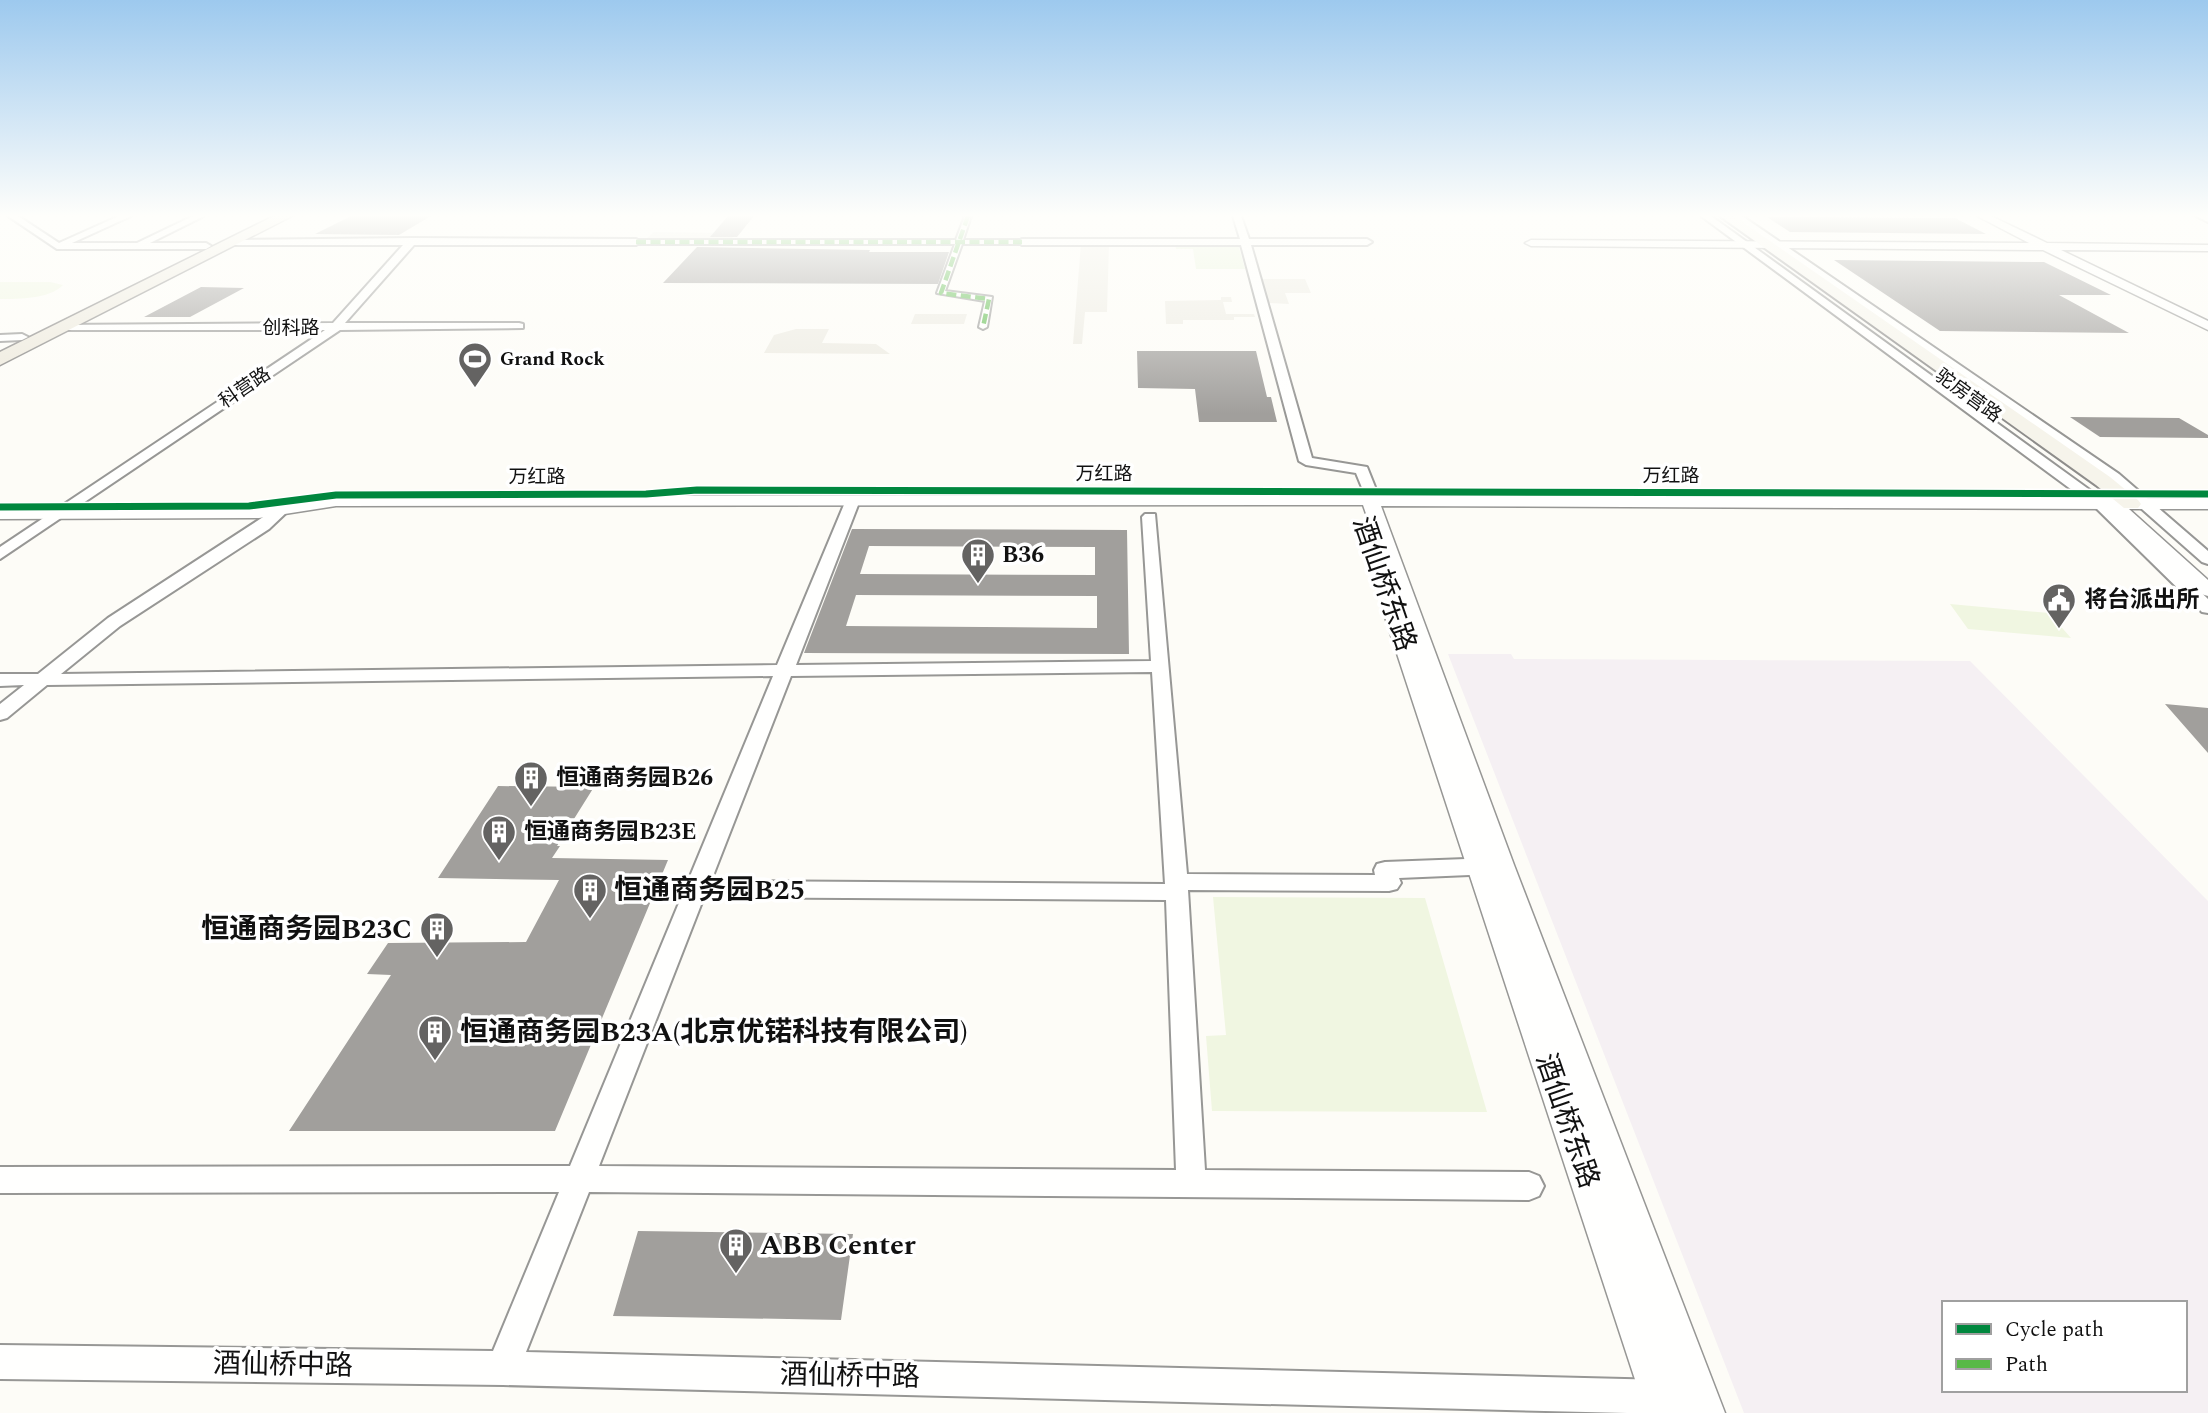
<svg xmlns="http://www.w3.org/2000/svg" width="2208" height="1413" viewBox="0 0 2208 1413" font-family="Spectral,'Noto Sans SC',serif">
  <rect width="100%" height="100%" fill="#fdfcf7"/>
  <path fill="#f5f0f3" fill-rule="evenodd" d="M1448 654H1511L1514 659 1970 661 2208 901V1413H1744ZM1944 1303H2185V1390H1944Z"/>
  <path fill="#e7f3d7" d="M1175 244H1238L1245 269H1196L1193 249H1176Z"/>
  <path fill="#f0f6e1" d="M0 282H50L63 285C50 299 19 299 0 299Z
    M1950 604 2049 613 2071 638 1968 629Z
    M1213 897 1425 898 1487 1112 1212 1111 1206 1036 1226 1035Z"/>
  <path fill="#edebe2" d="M654 232 737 233 730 240H645Z
    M1081 243H1109L1107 312H1085L1082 344H1073Z
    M1261 279H1305L1311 293H1285L1289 304 1269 303Z
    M1221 297H1231L1232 302H1223L1226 314H1254L1255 317H1234V320H1183V324H1166L1165 301 1221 300Z
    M915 314H967L964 324H911Z
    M796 329H829L822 343 876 344 890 354 764 353 774 335Z"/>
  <path fill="#a19f9c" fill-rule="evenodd" d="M351 216H431L399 235 315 234Z
    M728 216H754L737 237H710Z
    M1767 217 1955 218 1986 234 1790 232Z
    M697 247 870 250 869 252H949L938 284 663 283Z
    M1834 260 2044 262 2111 295H2059L2129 333 1940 331Z
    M201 287 244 288 190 317H144Z
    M1137 351H1256L1267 397H1271L1277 422H1199L1195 389 1138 388Z
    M2070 417 2179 418 2208 435V438L2100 437Z
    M852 529 1127 530 1129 654 804 653ZM869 546 1095 547V575L860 574ZM856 595 1097 596V628L846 626Z
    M2165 704 2208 708V753Z
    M498 786 594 787 557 846H560L552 858 668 860 555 1131H289L391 975 367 974 388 943 526 942 559 880 438 878Z
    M638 1231 853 1234 841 1320 613 1316Z"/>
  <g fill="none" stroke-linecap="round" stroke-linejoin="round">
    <g stroke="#979795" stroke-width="4">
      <path id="pedestrian" d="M965 216H971L963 240H1022L1025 242 1022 244H962L945 291 992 297 987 327 983 329 979 327 985 301 937 293 955 244H636L633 242 636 240H956Z"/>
    </g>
    <g stroke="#979795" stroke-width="4">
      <path id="minor" d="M8 216H18L59 243 119 216H131L72 243H137L193 216H204L150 243H206L211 246 206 249H57Z
        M1233 216H1241L1249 239H1367L1372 242 1367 245H1251L1312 458 1367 467 1377 492 1375 495H1365L1356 473 1306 465 1299 461 1241 245H1022L1017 242 1022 239H1240Z
        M1701 216H1711L2105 501 2208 599V613L2202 612 2095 507Z
        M1732 216H1742L2119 474 2208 551V564L2202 562 2109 480Z
        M2196 216H2208V222Z
        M412 238 636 239 641 242 636 245H414L345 323H519L523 324V328L340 330 0 559V547L325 330H62L56 327 58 325 333 323 403 245H234L231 244V240Z
        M0 335 22 334 28 337 22 340 0 341Z
        M853 496 860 500 796 665 1151 661 1142 517 1145 514H1155L1187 874 1375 875 1374 870 1377 864 1385 862 1493 858 1501 860 1504 866 1501 872 1493 874 1399 878 1401 883 1397 889 1389 891 1188 890 1205 1170 1529 1172 1539 1176 1544 1186 1539 1196 1529 1200 589 1192 526 1352 1665 1380 1677 1385 1682 1397 1677 1409 1667 1413H1627L503 1385 0 1379V1345L493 1351 559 1192 0 1193V1167L570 1166 773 676 47 685 7 718 0 720V704L24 685 0 686V674H38L108 618 280 506 288 511 269 529 120 626 61 674 777 665 846 500ZM1152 672 1165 884 711 881 791 676ZM704 897 1166 900 1176 1170 599 1166Z"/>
    </g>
    <g stroke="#979795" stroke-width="3">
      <path id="tertiary" d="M1977 216H1991L2047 243 2208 245V251L2061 250 2208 321V330L2043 250 1531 246 1525 243 1531 240 2029 243Z
        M1370 487 1376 488 1379 495 2103 498 2110 496 2117 498 2208 499V509H2129L2208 580V596L2201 594 2108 509 1381 506 1514 865 1725 1413H1646L1385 617 1388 613 1400 612 1363 505 336 506 259 518 0 519V509L259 508 336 496 1361 495 1364 488Z"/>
    </g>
    <g stroke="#8e8d8b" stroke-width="4">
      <path id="secondary" d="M1720 216H1734L2110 477 2138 500 2141 504 2138 508H2124L2096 485Z"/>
    </g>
    <g stroke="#858482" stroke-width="3">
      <path id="primary" d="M274 216H292L0 365V352Z"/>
    </g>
    <use href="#pedestrian" fill="#fffffe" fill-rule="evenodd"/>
    <use href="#minor" fill="#fffffe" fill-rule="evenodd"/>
    <use href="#tertiary" fill="#fffffe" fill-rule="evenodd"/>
    <use href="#secondary" fill="#f6f4eb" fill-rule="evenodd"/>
    <use href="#primary" fill="#ede9dc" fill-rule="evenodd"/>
    <path stroke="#58b947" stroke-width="4.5" stroke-dasharray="10 4.5" stroke-linecap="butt" d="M968 216 941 293 989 299 983 327
      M636 242H1022"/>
    <g stroke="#fff" stroke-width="10">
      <path id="cycleway" d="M0 507 249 506 336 495 646 494 697 490 2208 494"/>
    </g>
    <use href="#cycleway" stroke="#00873e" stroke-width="7"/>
  </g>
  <linearGradient id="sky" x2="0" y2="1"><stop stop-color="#9dc9ee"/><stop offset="0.52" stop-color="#fefefb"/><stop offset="1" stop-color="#fefefb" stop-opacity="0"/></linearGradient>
  <rect width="2208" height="414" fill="url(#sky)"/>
  <defs>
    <g id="stadium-pin" transform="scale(1.75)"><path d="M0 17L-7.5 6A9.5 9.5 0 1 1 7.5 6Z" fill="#646362" stroke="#fff"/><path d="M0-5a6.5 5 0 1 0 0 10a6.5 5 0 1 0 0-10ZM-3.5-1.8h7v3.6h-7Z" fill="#fff"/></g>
    <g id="building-pin" transform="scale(1.75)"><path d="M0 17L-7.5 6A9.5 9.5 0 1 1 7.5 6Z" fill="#646362" stroke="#fff"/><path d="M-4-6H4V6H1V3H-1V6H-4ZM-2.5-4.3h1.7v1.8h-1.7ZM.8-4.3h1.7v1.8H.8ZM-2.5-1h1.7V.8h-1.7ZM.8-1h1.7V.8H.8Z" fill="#fff"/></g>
    <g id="civic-pin" transform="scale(1.75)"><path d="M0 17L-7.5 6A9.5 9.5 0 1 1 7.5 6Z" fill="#646362" stroke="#fff"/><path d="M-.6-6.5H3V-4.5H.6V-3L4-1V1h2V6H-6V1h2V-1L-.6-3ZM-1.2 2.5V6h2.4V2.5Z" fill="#fff"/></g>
  </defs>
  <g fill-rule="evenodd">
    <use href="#stadium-pin" x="475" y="359"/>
    <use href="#building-pin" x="978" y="555"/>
    <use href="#civic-pin" x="2059" y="600"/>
    <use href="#building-pin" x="531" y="778"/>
    <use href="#building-pin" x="499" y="832"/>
    <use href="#building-pin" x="590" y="890"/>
    <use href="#building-pin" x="437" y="929"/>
    <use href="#building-pin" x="435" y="1032"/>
    <use href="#building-pin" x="736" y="1245"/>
  </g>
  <g text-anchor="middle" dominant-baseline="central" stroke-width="7" stroke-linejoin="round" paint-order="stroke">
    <g font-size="19" fill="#111" stroke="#fff">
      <text x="291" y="328">创科路</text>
      <text transform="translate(245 388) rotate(-34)">科营路</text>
      <text transform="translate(1968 396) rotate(36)">驼房营路</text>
      <text x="1104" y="474">万红路</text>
      <text x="1671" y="476">万红路</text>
      <text x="537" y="477">万红路</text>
    </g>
    <g font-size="19" font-weight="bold" fill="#111" stroke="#fff" text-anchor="start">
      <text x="500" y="359">Grand Rock</text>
    </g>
    <g font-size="23" font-weight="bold" fill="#111" stroke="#fff" text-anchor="start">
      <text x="1002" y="555">B36</text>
      <text x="2084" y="600">将台派出所</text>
      <text x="556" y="778">恒通商务园B26</text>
      <text x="524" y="832">恒通商务园B23E</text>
    </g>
    <g font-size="28" fill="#111" stroke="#fff">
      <text transform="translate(1384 584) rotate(71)">酒仙桥东路</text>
      <text transform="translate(1567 1121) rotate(71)">酒仙桥东路</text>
      <text transform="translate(283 1365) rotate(1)">酒仙桥中路</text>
      <text transform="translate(850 1376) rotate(1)">酒仙桥中路</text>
    </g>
    <g font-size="28" font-weight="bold" fill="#111" stroke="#fff" text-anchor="start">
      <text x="614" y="890">恒通商务园B25</text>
      <text x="412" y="929" text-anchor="end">恒通商务园B23C</text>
      <text x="460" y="1032">恒通商务园B23A(北京优锘科技有限公司)</text>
      <text x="760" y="1245">ABB Center</text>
    </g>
  </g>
  <rect x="1942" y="1301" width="245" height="91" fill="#ffffff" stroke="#a0a0a0" stroke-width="2"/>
  <rect x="1956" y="1324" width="35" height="10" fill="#00873e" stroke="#a0a0a0" stroke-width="2"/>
  <text x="2005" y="1336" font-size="21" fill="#111111">Cycle path</text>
  <rect x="1956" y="1359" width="35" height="10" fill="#58b947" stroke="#a0a0a0" stroke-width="2"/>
  <text x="2005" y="1371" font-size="21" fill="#111111">Path</text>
</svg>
